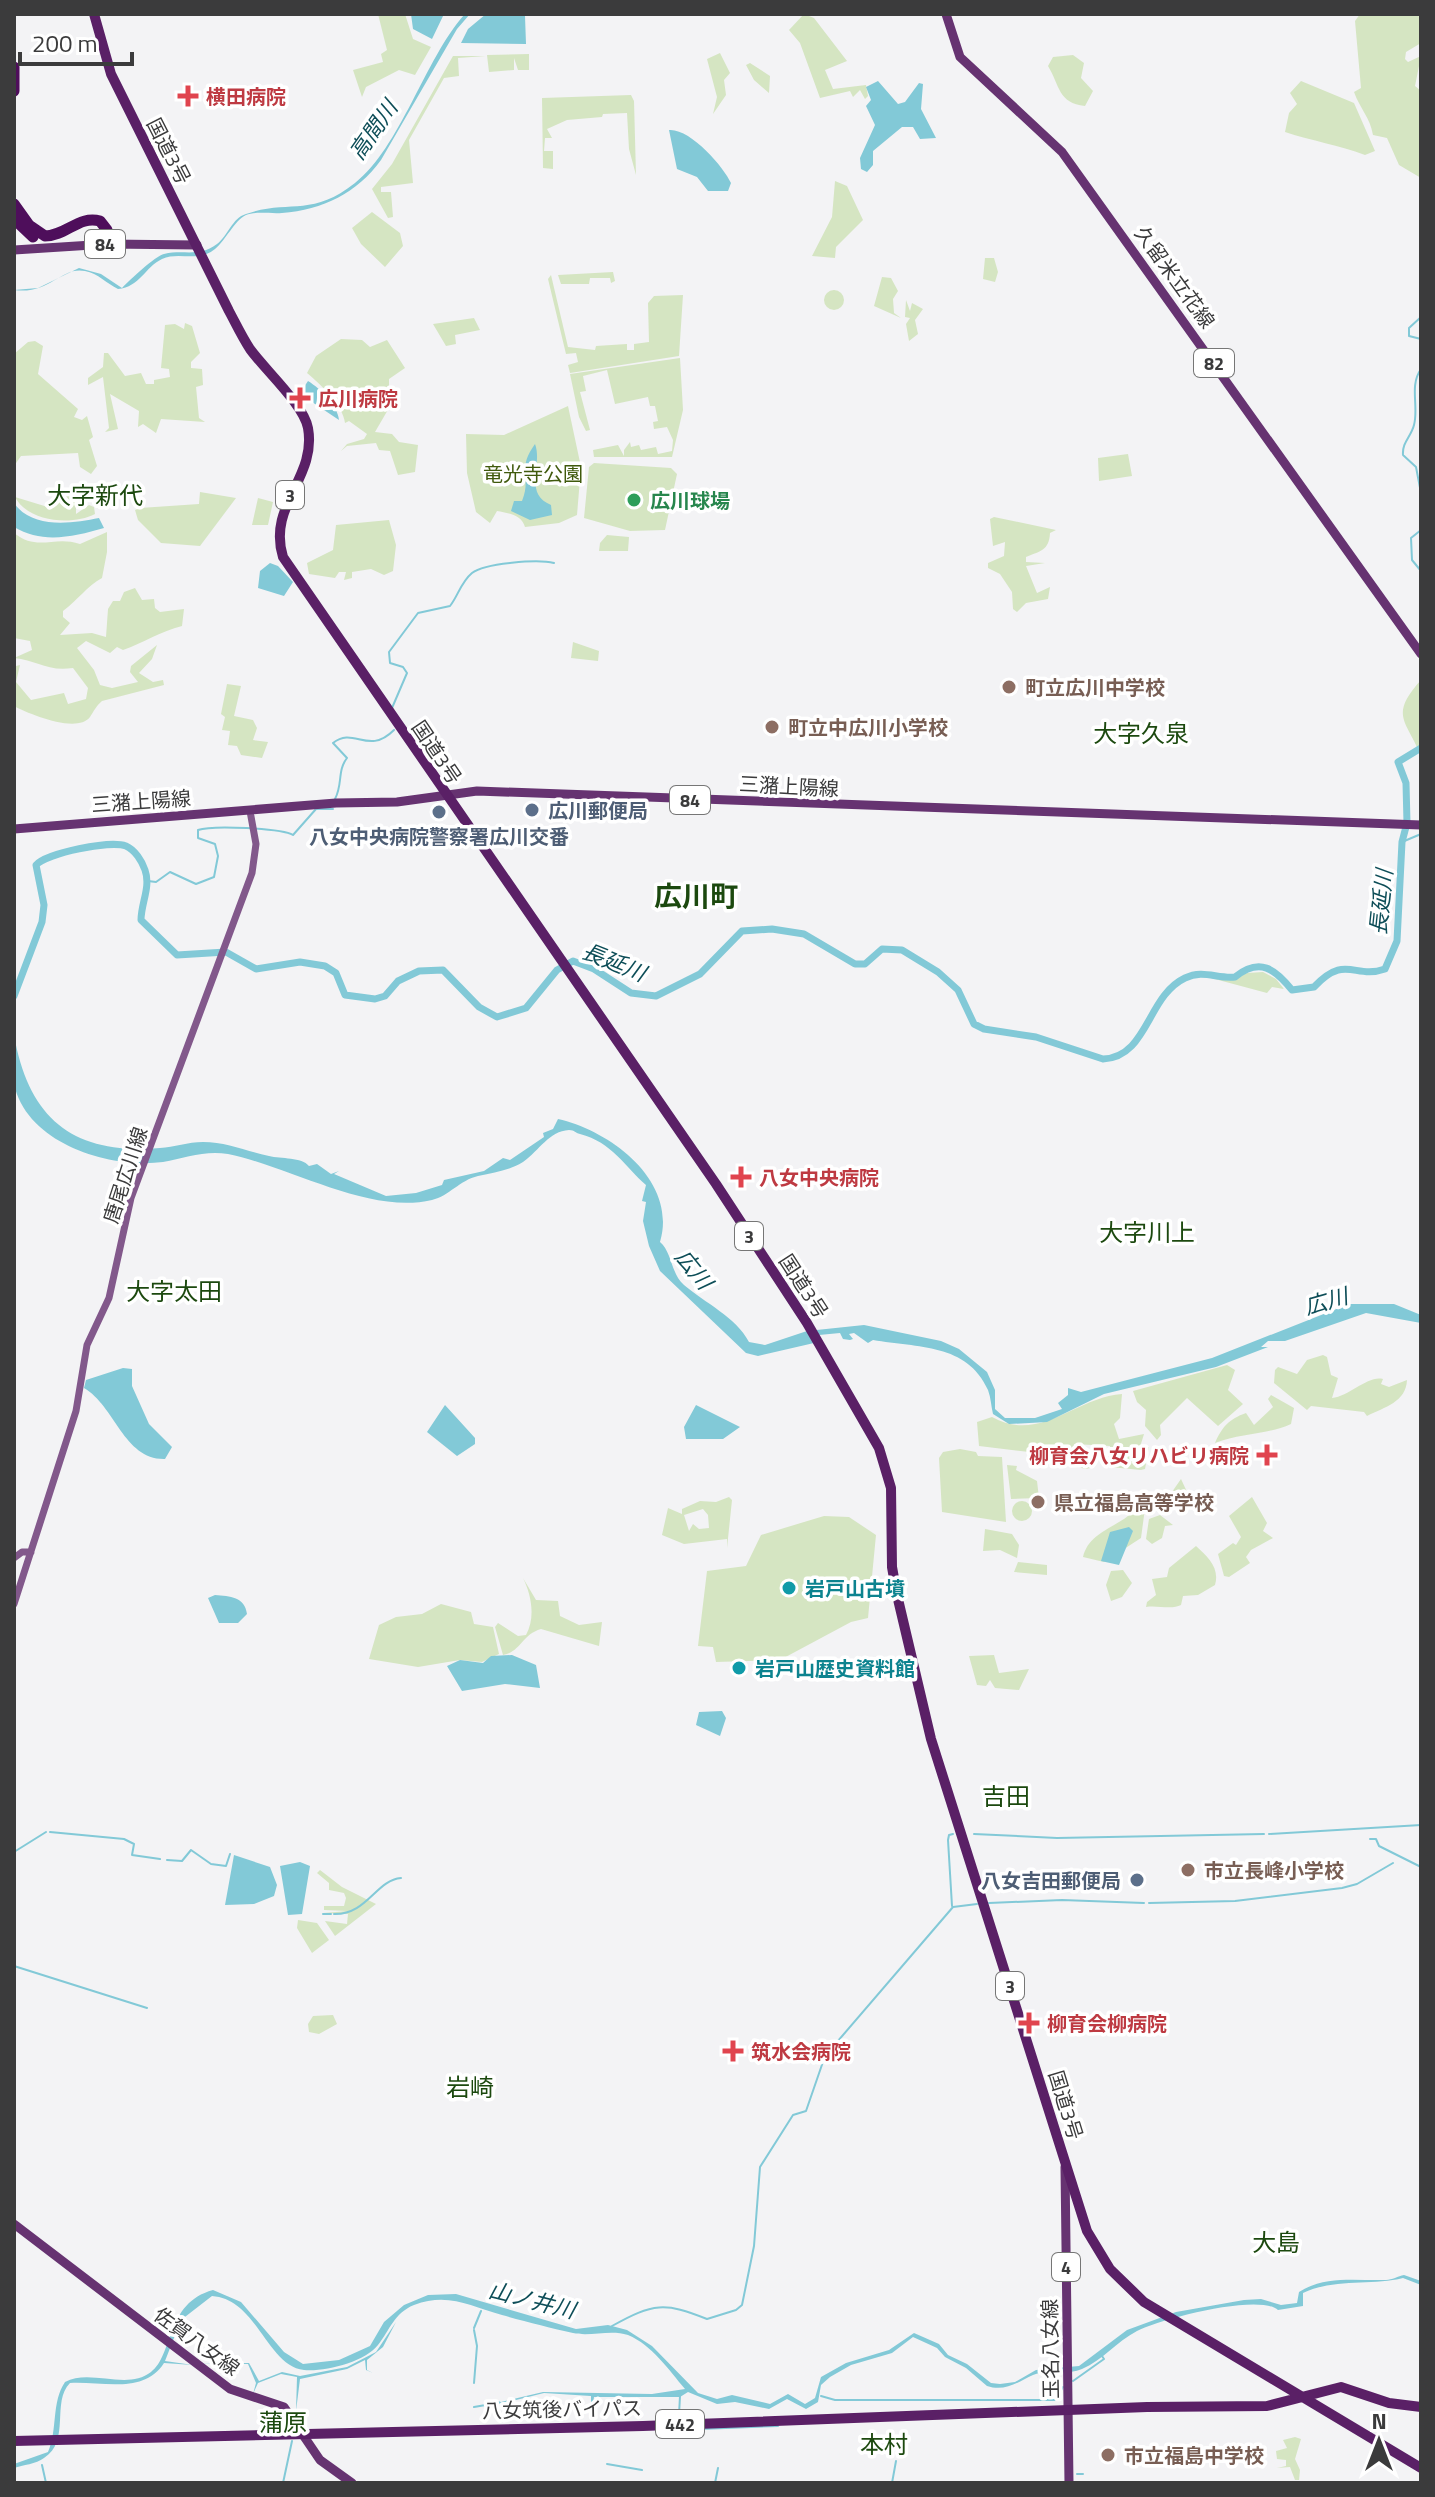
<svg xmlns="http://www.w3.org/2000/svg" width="1435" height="2497" viewBox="0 0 1435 2497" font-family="'Titillium Web','Noto Sans JP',sans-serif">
  <rect width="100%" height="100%" fill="#f3f3f5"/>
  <path fill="#d5e5c2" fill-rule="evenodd" d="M378 14H405L413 39 431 47 415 75 399 70 366 87 362 97 353 70 383 62 381 54 387 50Z
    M804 14 814 18 847 61 825 70 833 89 866 85 868 96 865 99 860 90 853 97 850 91 820 98 800 43 789 30Z
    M1360 14H1421V43L1406 52 1405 59 1408 62 1421 56 1415 86 1421 91V178L1399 165 1387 138 1373 135C1370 117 1360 109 1354 92L1361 88 1355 21Z
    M720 53 730 73 724 80 726 95 713 114 717 97 707 59Z
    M529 54V70H518L514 58V70L489 72 487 55Z
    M1073 55 1084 63 1081 78 1093 91 1085 106C1058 103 1060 86 1048 66L1053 57Z
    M453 56H486L458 58 459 76 444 78 409 140 413 183 381 187V192H391L393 217 388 218 372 189 392 164Z
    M750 63 770 76 769 93 754 80 746 65Z
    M1301 81 1354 103 1375 151 1365 155C1339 145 1312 141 1285 132L1289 113 1297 104 1290 93Z
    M631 95 634 101 636 175 629 149 627 113 603 114 602 117 567 120 547 129 552 138H545L544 151H553V169L543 168 542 98Z
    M382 117 387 120 373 145 363 136Z
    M835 181 847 186 863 220 836 247 835 258 812 256 832 217Z
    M372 212 400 233 403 246 385 267 361 244 352 228Z
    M985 258H994L998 272 995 282 983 279Z
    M613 272 615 281 611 283 610 278H590L589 284H561L558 275Z
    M551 275 568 347 595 350 596 346 627 344V350H634V344L649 342 648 303 654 296 683 295 679 356 570 373 568 365 578 362 576 353 566 354 548 279Z
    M882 277 891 278 898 291 893 299 894 313 901 318 874 306Z
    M824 300a10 10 0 1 1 20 0a10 10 0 1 1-20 0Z
    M906 300 910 311 912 303 923 309 915 320 918 334 909 341 906 324 910 318 905 317Z
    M474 318 480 330 455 335 456 344 446 346 433 324Z
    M185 323 192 326 200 353 191 362V368L202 369 203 385 196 387 199 418 205 422 161 419 156 433 143 424 138 427 139 411 110 394 118 429 105 432 109 428 103 377 88 385V378L103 367 104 353H108L125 376 141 373 146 384H154V380L170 377 169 369 161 368 165 325 175 324 184 329Z
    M341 339 362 340 370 347 387 340 405 368 389 379V408L375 432 392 434 399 442 418 445 415 472 398 475 390 451 379 450 376 443 347 446 341 451 347 444 364 439 367 434 349 421 345 423C343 405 321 385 307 373L316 356Z
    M35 341 43 346 38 374 78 409 74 417 82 420 87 416 93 437 89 440 97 466 91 474 80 467 78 453 21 456 14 466V354L28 342Z
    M680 358 683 410 672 457H594L593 450 618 445 624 456V450L630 442 631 447 639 445 641 450 656 447 658 454 672 451 673 440 667 427 654 429 653 422 658 421 655 406H650L648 397 615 404 607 370 583 376 586 391 580 392 590 430 586 431 579 417 570 374Z
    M568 406 581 467 577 515 559 523 525 527C522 515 508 513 497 511L490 523 476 512 467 473 466 434 504 435Z
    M1128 454 1132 476 1099 481 1098 458Z
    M594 463 671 468 677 474 665 530 630 531 584 518 589 467Z
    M200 492 236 498 200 546 161 543 138 520 135 510 140 508 199 504Z
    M71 494 76 499V514L89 505 94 507 95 514C72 526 28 522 15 497L51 508 59 498Z
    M258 498 273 502 268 525H252Z
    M994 517 1056 530 1050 533C1049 551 1040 551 1026 557V562L1045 563 1026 566 1037 593 1050 587 1048 599 1026 603 1017 612 1013 609 1012 592 1000 574 988 568V563L1004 556 1005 542 993 546 990 519Z
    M389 520 396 545 393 571 384 575 371 569 352 572V578L344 580 346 572H339L335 578 309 574 307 563 333 550 336 525Z
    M107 532V552L102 578C87 586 78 600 63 611V617L70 623 60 635 92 633 106 637 108 609 113 601H120L124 592 135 588 142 600 154 599 155 608 160 612 184 609 182 626C161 631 143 643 123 650L117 647 110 653 86 641 77 648 94 670 100 685 112 688 138 682 130 672 131 666 157 645 152 659 139 673 153 682 163 680 164 685 102 701C96 706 94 711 90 717 77 734 29 714 14 706L16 666 20 665 16 682 31 700 64 693 68 704 86 699 88 688 73 668C47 672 37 660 14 658L32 650 30 641 14 638V533C38 552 54 535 80 544Z
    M607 535 629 537 628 551H599L600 543Z
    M573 642 599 651 598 661 571 658Z
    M1421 680V756C1406 719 1389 716 1421 680Z
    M227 684 241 686 234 716 253 720 257 728 253 740 268 742 262 758 241 755 237 746 228 745 230 731 222 730 225 717 221 714Z
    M1263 972 1276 979 1284 989 1272 987 1267 993 1211 978 1232 979 1247 973Z
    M1323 1355 1327 1357 1331 1375 1338 1378 1332 1398C1350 1396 1368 1375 1383 1379L1381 1384 1389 1387 1407 1380C1406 1402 1385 1407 1367 1416L1364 1412 1311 1406 1307 1410 1274 1383 1275 1370 1278 1367 1297 1374 1307 1360Z
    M1227 1365 1235 1370 1228 1390 1243 1404 1218 1426 1187 1398 1160 1425 1161 1435 1157 1440 1145 1426 1146 1410 1137 1402 1133 1391Z
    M1122 1394 1120 1418 1114 1424 1119 1439 1144 1434 1140 1447H1149L1145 1469 1141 1470 1110 1467V1446L1074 1444 1072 1458H1042L1038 1453 979 1446 977 1422 992 1417C1040 1444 1076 1397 1122 1394Z
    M1271 1395 1294 1408 1291 1424C1267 1435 1241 1433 1215 1443 1222 1427 1229 1419 1246 1413L1254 1425 1273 1407 1268 1399Z
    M1076 1459a10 10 0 1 1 20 0a10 10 0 1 1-20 0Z
    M960 1449 976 1452 978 1456 1002 1457 1006 1522 942 1512 939 1458 943 1452Z
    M1007 1465 1017 1466 1016 1470 1037 1481 1039 1498 1011 1499Z
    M1181 1479 1188 1494 1181 1507 1174 1510 1165 1502Z
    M729 1497 732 1500 727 1548V1539L684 1544 662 1535 668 1508 682 1514V1509L700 1501 716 1502ZM703 1509 708 1515 709 1528 699 1529 693 1524 689 1531 684 1515Z
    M1252 1497 1267 1523 1263 1531 1273 1538 1251 1550 1246 1557 1250 1563 1229 1577 1224 1576 1218 1554 1233 1543 1236 1545 1241 1537 1229 1516Z
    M1141 1501H1146L1141 1538 1104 1562 1083 1557C1090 1527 1128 1527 1141 1501Z
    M1012 1511a10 10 0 1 1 20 0a10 10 0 1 1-20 0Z
    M1160 1515 1173 1525 1165 1526 1162 1538 1152 1544 1146 1539 1149 1519Z
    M824 1516 849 1517 876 1535 868 1618 851 1622 780 1660 716 1662 713 1647 698 1646 707 1571 746 1566 761 1535Z
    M985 1529 1012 1534 1019 1545 1017 1558 1000 1550 983 1551Z
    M1196 1546C1208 1557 1220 1568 1215 1585L1198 1595 1183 1596 1181 1605C1172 1610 1157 1605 1146 1607L1147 1602 1156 1595 1152 1579 1167 1577 1169 1568Z
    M1018 1562 1047 1565V1575L1014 1572Z
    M1123 1570 1132 1583 1122 1597 1111 1601 1106 1585 1111 1571Z
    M523 1578 536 1600 558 1601 560 1616 579 1625 602 1622 599 1646 541 1629C521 1635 522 1651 503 1655L495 1627 498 1623 518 1636 526 1635C536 1617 531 1594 523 1578Z
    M441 1604 471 1612 474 1624 493 1627 499 1654 482 1662 460 1660 418 1667 369 1659 379 1625 396 1617 422 1614Z
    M994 1655 999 1673 1029 1669 1019 1690 995 1688 990 1680 986 1686 977 1685 969 1656Z
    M320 1870 342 1887 376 1904 335 1936 325 1921 347 1924 348 1914 323 1913 348 1911 324 1910V1906H344L346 1898 344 1893 329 1890V1883L317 1873Z
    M298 1920 317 1923 329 1940 312 1953 297 1928Z
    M333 2015 337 2024 319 2034 309 2032 308 2024 313 2016Z
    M1295 2437 1301 2439 1295 2459 1300 2470 1299 2480H1295L1290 2467 1277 2468 1286 2466V2460L1277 2459 1276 2451 1287 2448 1283 2440Z"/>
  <path fill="#82c9d7" d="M411 14H444L432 39 413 29Z
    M470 14 457 29 381 160C357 193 323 210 282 213 271 214 255 211 246 215 234 221 226 240 215 249 198 263 179 251 162 259 145 267 140 287 118 289 107 284 98 273 85 271 61 266 50 295 14 290L38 288 79 268 101 274 122 288C130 280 155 256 164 254 184 249 198 258 217 244 228 236 232 218 246 214 288 199 311 218 355 183 400 148 425 59 464 15Z
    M486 14 525 16 526 44 461 43 468 29Z
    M878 81 898 104 905 102 919 83 923 84 921 109 936 138 920 139 913 127H902L873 151V165L867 172 861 169 860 158 875 125 866 106 871 100 866 87Z
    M669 130C690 128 724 167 731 183L728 191H708L697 177 677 169Z
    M308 381C321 389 338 406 339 420L303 396 302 390Z
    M535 444C543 465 523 494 551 505L552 515 530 520 511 511 514 501H522C532 477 516 470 535 444Z
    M14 503C33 530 73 523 99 518L104 528C73 537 42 544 14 527Z
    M270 563 278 566 293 582 284 596 258 588 260 571Z
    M14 1035C29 1120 74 1155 160 1148 174 1147 188 1142 203 1142 226 1142 246 1151 269 1156 281 1159 302 1157 309 1166L317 1164 331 1174 339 1171 334 1174 386 1196 416 1193 442 1185 444 1180 484 1171 503 1158 510 1160 544 1137 543 1133 553 1129 558 1119C611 1131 678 1181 660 1242 672 1252 671 1274 684 1285 705 1303 736 1317 749 1342L765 1345 807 1331 864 1325 941 1341 959 1349 987 1372 995 1390V1409L1005 1418H1035L1062 1409 1058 1403 1068 1395V1388L1081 1392 1212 1358 1349 1304H1394L1421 1315V1323L1366 1313 1285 1341H1268L1261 1347H1268L1216 1367 1104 1394 1047 1422 1009 1424 993 1414C991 1406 991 1398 988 1390 967 1343 918 1348 873 1340L868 1343 854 1333 849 1334 853 1339 850 1340 843 1339 840 1333 819 1335 814 1343 758 1356 746 1353 660 1271 649 1246 643 1221 646 1202 642 1201 646 1185C625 1167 612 1142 580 1134 575 1133 575 1130 569 1130 549 1131 540 1150 523 1162 508 1171 495 1172 478 1176 460 1180 449 1196 432 1200 369 1215 291 1167 228 1154 205 1150 185 1158 163 1162 110 1169 27 1144 14 1084 11 1069 14 1051 14 1035Z
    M123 1368 132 1369V1386L149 1424 172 1447 165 1459C124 1460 115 1406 84 1388L86 1380Z
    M445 1405 475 1438V1444L457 1456 427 1432Z
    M696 1405 740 1427 723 1439H686L684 1427Z
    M1129 1527 1133 1531 1119 1565 1101 1561 1110 1532Z
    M215 1595C230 1596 245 1597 247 1614L238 1623H219L208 1598Z
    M512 1655 536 1665 540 1688 505 1684 462 1691 447 1666 460 1660 483 1663 491 1656Z
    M722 1711 726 1718 720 1736 696 1725 699 1712Z
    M234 1855 270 1867 277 1885 274 1896 254 1904 225 1905Z
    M300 1862 310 1866 302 1914 288 1915 280 1866Z
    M1404 2275 1421 2281V2285L1403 2278C1372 2286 1334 2278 1303 2293V2306L1278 2310C1259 2293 1160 2319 1137 2331 1116 2342 1103 2360 1082 2369 1066 2376 1048 2369 1033 2375 1018 2382 1005 2392 987 2386L966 2368 945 2357 937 2348 913 2337 892 2353 851 2365 830 2377 821 2385 818 2402 806 2409 787 2399 769 2409 735 2402 717 2404 688 2392 680 2397H594L591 2417V2396L544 2393 500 2404 495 2400 501 2402 543 2392 652 2394 685 2389C669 2370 652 2345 628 2335 610 2329 591 2337 573 2333 551 2328 524 2321 502 2315 470 2306 448 2292 414 2305 394 2313 390 2330 378 2345 365 2362 325 2372 304 2370 267 2366 257 2299 212 2296L181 2320 165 2361 193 2365 164 2363C144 2395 101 2381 70 2383 51 2402 71 2441 44 2458 36 2464 23 2465 14 2468V2464L48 2452C58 2429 51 2403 65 2382 90 2368 127 2391 151 2372 174 2355 165 2303 213 2290L241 2302 284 2352 303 2364 339 2360 370 2346 384 2322 404 2305 428 2295 456 2294 576 2329 608 2325 627 2330 652 2346 698 2393 717 2399 732 2395 770 2404 788 2394 805 2404 815 2398 821 2377 846 2363 889 2350 914 2333 939 2344 948 2355 967 2364 991 2383 1000 2384 1015 2382 1036 2370 1079 2366 1127 2330 1176 2312 1244 2300 1261 2299 1281 2305 1297 2303 1299 2292C1325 2275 1357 2281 1386 2280 1392 2280 1398 2276 1404 2275Z
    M396 2322 383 2347 367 2360V2370L373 2373 366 2370 365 2360 347 2369 300 2379 296 2411 297 2377 281 2374 258 2383 253 2394 256 2383 248 2364 199 2363H249L259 2381 282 2372 300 2376 347 2367 376 2352Z"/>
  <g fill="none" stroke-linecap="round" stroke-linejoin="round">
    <path stroke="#82c9d7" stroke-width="2" d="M1421 317 1409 328V336L1421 339
      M1421 369C1409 386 1419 406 1414 425 1411 437 1402 442 1403 455L1416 467 1421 493
      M1421 530 1411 538 1412 560 1421 571
      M392 708 407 673 403 667 390 663 389 652 418 613 450 606C458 596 461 582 472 573 485 563 538 559 554 563
      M335 799C343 784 337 771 347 758L333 743C354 726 368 756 394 730
      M1402 842 1421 834
      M148 881 156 882 170 872 196 884 214 877 218 856 215 844 198 838V830C212 825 282 828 293 835L316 809H333
      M50 1832 124 1839 134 1844 132 1855 160 1859
      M974 1834 1057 1838 1264 1834
      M1269 1834 1421 1825
      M1370 1839H1376L1379 1846 1421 1867
      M14 1852 46 1832
      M167 1860 182 1861 191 1850 211 1864 226 1866 230 1854
      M989 1903 1062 1900 1144 1903
      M1149 1903 1235 1901 1342 1888 1357 1884 1393 1863
      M952 1906 948 1840 949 1835 953 1834
      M323 1914H331
      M334 1914C367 1915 376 1880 401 1878
      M14 1966 147 2008
      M612 2326C653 2303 665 2302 707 2319L736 2310 742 2305 754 2246 760 2167 793 2115 806 2111 825 2056 953 1907 977 1904
      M474 2328 481 2311
      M474 2330 477 2346 474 2383
      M1073 2381 1104 2359 1102 2356
      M821 2396 835 2400H1055L1063 2387
      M474 2407 497 2403
      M679 2415 680 2396
      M700 2429 778 2426
      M607 2464 642 2470
      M42 2465 46 2483
      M1077 2474H1083
      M283 2483 292 2441
      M715 2483 718 2468
      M892 2483 896 2461"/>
    <path stroke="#82c9d7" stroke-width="7" d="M14 996 42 922 44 905 36 865C47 853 110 840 126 846 135 850 142 861 145 870 151 887 141 903 141 920L177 955 226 952 256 969 300 962 325 966 336 973 345 995 375 999 385 996 398 981 419 971 443 970 479 1007 497 1017 526 1008 557 970 573 961 594 969 631 993 656 996 700 974 742 931 772 929 804 934 855 964H865L882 949 902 950 938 972 958 990 974 1024 984 1029 1036 1037 1103 1059C1148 1057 1147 996 1185 978 1203 969 1217 979 1235 977 1260 957 1275 969 1292 990L1314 987C1346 953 1354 980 1385 969L1397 941 1402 842 1407 823 1406 783 1398 762 1421 748"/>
    <path stroke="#82588b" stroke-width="7" d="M14 1558 22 1552H31
      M14 1604 76 1411 87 1345 109 1298 131 1198 252 873 256 844 250 811"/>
    <path stroke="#663371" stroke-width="9" d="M946 14 960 57 1062 152 1421 654
      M14 250 108 244 197 245
      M14 829 336 803 397 802 477 791 1421 825
      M1065 2167 1069 2483
      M14 2224 230 2389 284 2407 320 2460 352 2483"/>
    <path stroke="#5a2066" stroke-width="10" d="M94 14 111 74 229 311C236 324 242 337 250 349 265 370 304 405 308 428 317 478 267 505 283 557L716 1184 807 1323 879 1448 891 1488 892 1567 897 1595 931 1739 1087 2231 1110 2269 1144 2302 1421 2468
      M14 2441 643 2426 1147 2407 1267 2406 1341 2387 1389 2403 1421 2407"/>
    <path stroke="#4e0e5b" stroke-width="11" d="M14 67V91
      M14 204 29 225 45 236C66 236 79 215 100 221L107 230 108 244
      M14 219 33 237"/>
  </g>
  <g fill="#e0444e" stroke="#fff" stroke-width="3">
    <path d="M184 84h8v8h8v8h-8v8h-8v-8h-8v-8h8z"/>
    <path d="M296 386h8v8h8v8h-8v8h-8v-8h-8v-8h8z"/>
    <path d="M737 1165h8v8h8v8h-8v8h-8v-8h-8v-8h8z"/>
    <path d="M1263 1443h8v8h8v8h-8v8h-8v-8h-8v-8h8z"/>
    <path d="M1025 2011h8v8h8v8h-8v8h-8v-8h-8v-8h8z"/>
    <path d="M729 2039h8v8h8v8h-8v8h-8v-8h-8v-8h8z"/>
  </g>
  <circle fill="#2e9e5b" stroke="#fff" stroke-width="3" cx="634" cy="500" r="8"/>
  <g fill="#8d6e63" stroke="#fff" stroke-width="3">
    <circle cx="1009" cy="687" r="8"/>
    <circle cx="772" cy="727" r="8"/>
    <circle cx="1038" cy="1502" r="8"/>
    <circle cx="1188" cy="1870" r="8"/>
    <circle cx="1108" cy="2455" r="8"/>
  </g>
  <g fill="#5c6f8a" stroke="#fff" stroke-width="3">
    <circle cx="532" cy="810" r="8"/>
    <circle cx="439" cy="812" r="8"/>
    <circle cx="1137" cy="1880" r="8"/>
  </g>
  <g fill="#0f9aa8" stroke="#fff" stroke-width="3">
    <circle cx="789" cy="1588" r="8"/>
    <circle cx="739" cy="1668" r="8"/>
  </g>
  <g text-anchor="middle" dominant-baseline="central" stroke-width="7" stroke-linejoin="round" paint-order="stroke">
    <g fill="#fff" stroke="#767676" stroke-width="2">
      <rect x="85" y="230" width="40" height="28" rx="6"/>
      <rect x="1194" y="349" width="40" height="28" rx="6"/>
      <rect x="276" y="481" width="28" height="28" rx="6"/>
      <rect x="670" y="786" width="40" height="28" rx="6"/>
      <rect x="735" y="1222" width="28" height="28" rx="6"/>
      <rect x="996" y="1972" width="28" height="28" rx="6"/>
      <rect x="1052" y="2253" width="28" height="28" rx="6"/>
      <rect x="656" y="2410" width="48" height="28" rx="6"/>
    </g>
    <g font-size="18" font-weight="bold" fill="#3b3b3c">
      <text x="105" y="244">84</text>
      <text x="1214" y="363">82</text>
      <text x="290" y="495">3</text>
      <text x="690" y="800">84</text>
      <text x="749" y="1236">3</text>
      <text x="1010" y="1986">3</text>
      <text x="1066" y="2267">4</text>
      <text x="680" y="2424">442</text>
    </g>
    <g font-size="20" font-weight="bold" fill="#be3a42" stroke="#fff" text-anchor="start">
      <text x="206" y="96">横田病院</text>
      <text x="318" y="398">広川病院</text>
      <text x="759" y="1177">八女中央病院</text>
      <text x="1249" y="1455" text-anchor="end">柳育会八女リハビリ病院</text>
      <text x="1047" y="2023">柳育会柳病院</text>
      <text x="751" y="2051">筑水会病院</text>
    </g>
    <g font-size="20" fill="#3b3b3c" stroke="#fff">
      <text transform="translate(169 151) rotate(63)">国道3号</text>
      <text transform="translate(1175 277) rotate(54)">久留米立花線</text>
      <text transform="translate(437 752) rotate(56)">国道3号</text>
      <text transform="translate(789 786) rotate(3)">三潴上陽線</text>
      <text transform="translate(141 801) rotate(-4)">三潴上陽線</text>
      <text transform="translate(125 1175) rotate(-72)">唐尾広川線</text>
      <text transform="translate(804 1286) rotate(57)">国道3号</text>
      <text transform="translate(1066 2105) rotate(73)">国道3号</text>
      <text transform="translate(197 2341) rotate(36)">佐賀八女線</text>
      <text transform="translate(1050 2349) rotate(-91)">玉名八女線</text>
      <text transform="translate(562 2409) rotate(-1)">八女筑後バイパス</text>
    </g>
    <g font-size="20" fill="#405a0d" stroke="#fff">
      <text x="533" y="473">竜光寺公園</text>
    </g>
    <g font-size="20" font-weight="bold" fill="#27864d" stroke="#fff" text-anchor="start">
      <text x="650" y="500">広川球場</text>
    </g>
    <g font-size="20" font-weight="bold" fill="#785e54" stroke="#fff" text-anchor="start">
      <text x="1025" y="687">町立広川中学校</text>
      <text x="788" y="727">町立中広川小学校</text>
      <text x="1054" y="1502">県立福島高等学校</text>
      <text x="1204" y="1870">市立長峰小学校</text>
      <text x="1124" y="2455">市立福島中学校</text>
    </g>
    <g font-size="20" font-weight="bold" fill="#4e5e75" stroke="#fff" text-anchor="start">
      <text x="548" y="810">広川郵便局</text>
      <text x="439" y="836" text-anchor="middle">八女中央病院警察署広川交番</text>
      <text x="1121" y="1880" text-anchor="end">八女吉田郵便局</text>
    </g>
    <g font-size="20" font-weight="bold" fill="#0d838f" stroke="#fff" text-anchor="start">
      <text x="805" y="1588">岩戸山古墳</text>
      <text x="755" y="1668">岩戸山歴史資料館</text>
    </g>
    <g font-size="22" font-style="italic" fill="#0e4e58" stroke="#fff">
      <text transform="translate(373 130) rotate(-55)">高間川</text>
      <text transform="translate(1381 902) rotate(-84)">長延川</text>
      <text transform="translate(614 962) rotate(22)">長延川</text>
      <text transform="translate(694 1269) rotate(51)">広川</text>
      <text transform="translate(1326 1301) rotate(-16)">広川</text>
      <text transform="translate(532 2300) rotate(14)">山ノ井川</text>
    </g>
    <g font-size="24" fill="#1c490f" stroke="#fff">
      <text x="95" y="495">大字新代</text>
      <text x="1141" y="733">大字久泉</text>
      <text x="1147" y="1232">大字川上</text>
      <text x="174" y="1291">大字太田</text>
      <text x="1006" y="1796">吉田</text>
      <text x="470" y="2087">岩崎</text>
      <text x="1276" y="2242">大島</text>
      <text x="283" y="2422">蒲原</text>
      <text x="884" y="2444">本村</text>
    </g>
    <g font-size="28" font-weight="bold" fill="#1c490f" stroke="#fff">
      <text x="696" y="895">広川町</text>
    </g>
  </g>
  <rect width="1435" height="2497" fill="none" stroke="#3b3b3c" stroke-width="32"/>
  <g transform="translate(1379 2441)" stroke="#ffffff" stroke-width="6" paint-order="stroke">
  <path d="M0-6L14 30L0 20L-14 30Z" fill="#3b3b3c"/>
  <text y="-12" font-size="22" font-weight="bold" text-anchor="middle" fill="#3b3b3c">N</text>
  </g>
  <path d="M20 52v12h112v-12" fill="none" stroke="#3b3b3c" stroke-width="4"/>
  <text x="32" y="52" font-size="24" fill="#3b3b3c" stroke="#ffffff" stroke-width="6" paint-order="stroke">200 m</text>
</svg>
